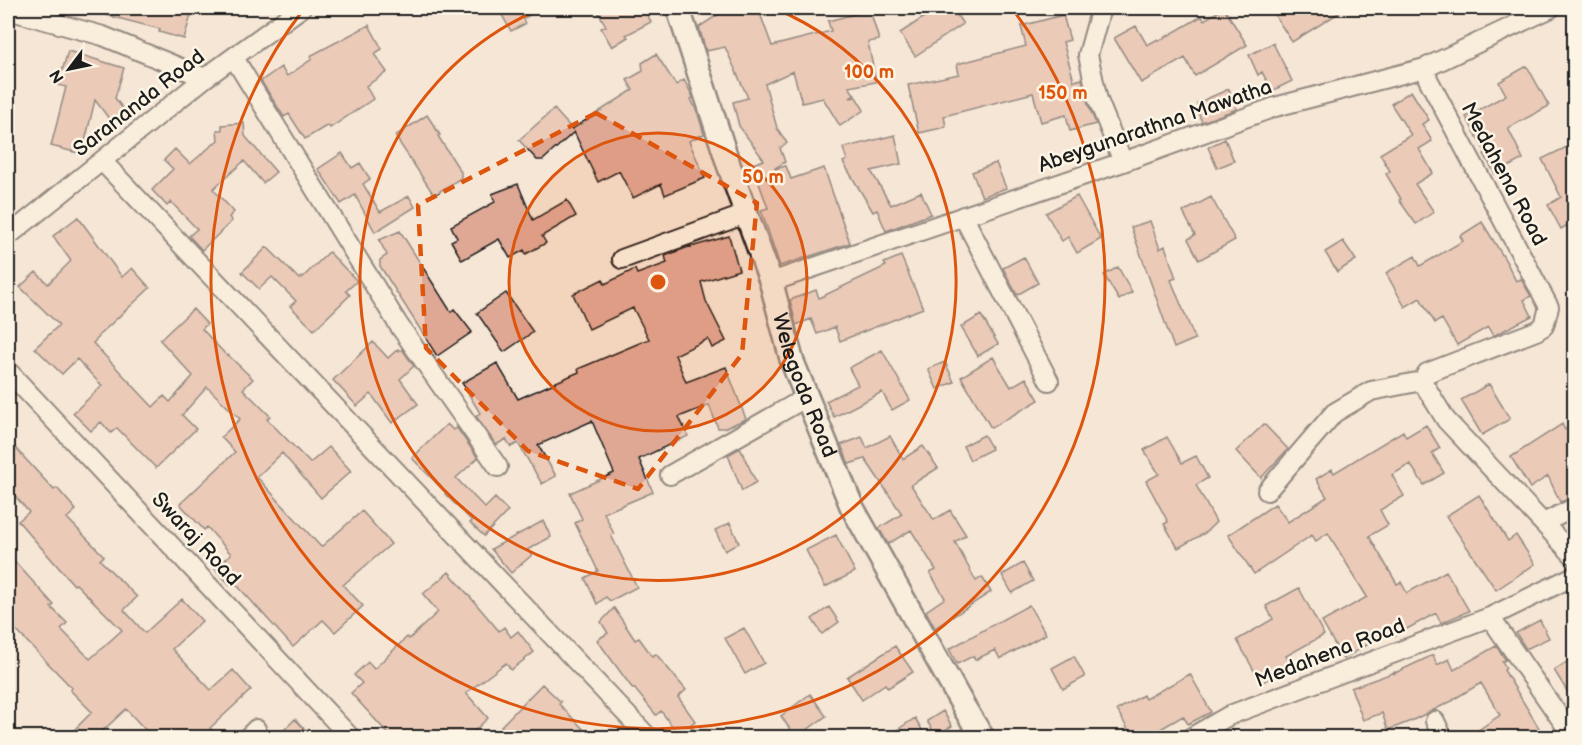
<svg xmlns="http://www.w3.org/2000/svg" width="1582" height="745" viewBox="0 0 1582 745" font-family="'Balsamiq Sans',sans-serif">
  <rect width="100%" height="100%" fill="#f6e6d5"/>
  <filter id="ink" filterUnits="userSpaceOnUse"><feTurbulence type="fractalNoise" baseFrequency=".0167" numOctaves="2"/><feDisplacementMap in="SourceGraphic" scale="12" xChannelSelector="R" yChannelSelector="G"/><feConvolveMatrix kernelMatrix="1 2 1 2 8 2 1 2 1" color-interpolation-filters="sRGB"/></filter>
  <g filter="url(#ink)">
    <path fill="#dea895" stroke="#1c1c1c" stroke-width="1.5" d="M99 8H193L184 39 159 32 160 29 98 13Z
      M498 8H541L523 19 525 24 511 31Z
      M596 8H644L651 22 626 35 628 37 612 47 601 28 606 26Z
      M728 8H758L772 46 831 31 828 21 870 10 879 40 868 42 876 82 849 87 855 95 850 98 856 97 864 110 840 126 823 98 802 103 793 71 765 84 777 128 787 143 780 148 785 162 774 169 786 166 791 179 824 168 850 243 780 266 761 210 768 208 752 164 764 160 739 126 733 102 748 98 725 47 706 51 699 27Z
      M938 8H952L963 24 915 56 900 33Z
      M1224 8 1247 45 1195 76 1185 58 1141 83 1114 38 1136 26 1147 45 1158 39 1159 41 1202 16 1204 20Z
      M1270 8H1347L1292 42Z
      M1063 15 1070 40 1063 42 1074 81 1082 79 1088 104 1096 124 1070 131 1066 115 1041 122 1033 93 944 116 946 127 919 133 908 85 959 74 957 64 1026 46 1021 26Z
      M369 25 382 49 374 54 387 72 366 86 373 99 330 128 328 125 305 139 289 114 284 117 261 81 281 67 287 76 312 59 310 56Z
      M1273 43 1292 81 1272 91 1262 72 1258 75 1249 55Z
      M68 51 124 68 115 98 127 114 113 124 95 100 82 154 51 146 66 87 58 85Z
      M656 54 676 85 684 80 692 95 693 98 691 99 698 114 704 134 689 141 705 178 665 195 661 184 633 198 619 171 598 182 574 132 543 160H537L519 140 554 109 572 129 633 90 627 80 643 71 642 63Z
      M1527 66 1549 106 1508 128 1523 159 1495 174 1484 154 1486 153 1466 117 1506 95 1499 82Z
      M1229 89 1237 109 1202 122 1197 110V103Z
      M1411 91 1429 120 1422 124 1432 141 1419 149 1433 173 1415 184 1434 212 1416 224 1399 200 1401 199 1386 174 1390 171 1380 154 1411 135 1391 104Z
      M427 115 440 135 438 136 461 172V178L434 195 395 136Z
      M244 123 245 136 276 172 263 183 244 161 213 189 234 212 229 217 232 221 202 250 189 236 197 229 171 202 167 206 152 190 173 169 164 160 175 149 190 164 218 140 217 130H222V125Z
      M895 135 901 164 871 171 891 205 921 192 931 214 886 231 877 210 873 212 843 162 847 160 843 148Z
      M1225 139 1234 161 1217 168 1208 147Z
      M1575 143V224L1573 222 1561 229 1548 205 1561 197 1542 159Z
      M342 153 352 168 360 163 370 179 363 184 380 212 409 196 415 207 375 232 355 195 341 204 318 169Z
      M996 163 1006 188 982 197 972 172Z
      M518 184 533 220 567 200 576 216 542 236 546 243 526 254 524 250 510 258 499 239 462 260 451 241 457 238 451 226 495 202 492 194Z
      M1077 196 1101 239 1077 253 1068 237 1062 241 1046 213Z
      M1211 197 1235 240 1199 260 1188 239 1195 235 1183 212Z
      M78 217 122 277 132 268 150 288 98 336 99 337 93 343 153 407 164 396 170 402 193 376 160 340 193 309 207 324 202 329 227 356 228 355 253 379 243 389 270 416 267 419 310 463 329 447 351 471 321 498 282 453 257 477 321 547 362 511 391 544 343 585 363 606 335 632 323 620 293 647 235 583 231 586 215 569 231 554 207 527 204 530 180 504 235 452 221 437 240 419 207 387 182 415 196 429 156 468 117 428 111 433 101 422 91 431 73 413 102 386 77 359 62 374 35 348 59 325 20 287 36 272 48 284 71 261 53 236Z
      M1150 221 1160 249 1165 246 1176 278 1171 280 1195 339 1174 348 1131 227Z
      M1482 222 1506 261 1516 281 1521 279 1531 296 1524 300 1532 316 1493 336 1488 327 1457 345 1442 319 1435 323 1420 298 1405 307 1386 273 1415 256 1420 266 1463 241 1460 236Z
      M400 231 451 312 454 309 472 332 437 356 380 266V260L387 255 379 240Z
      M729 236 739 270 701 282 706 301 726 341 712 348 708 339 675 355 686 382 726 367 746 419 725 428H718L709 405 679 417 688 436 639 459 653 492 604 513 614 534 611 535 637 587 610 601 606 597 597 604 585 578 598 571 575 523 582 519 570 493 614 473 592 421 538 445 556 476 542 484 518 443 511 447 506 439 496 445 476 416 480 413 462 383 497 363 518 399 579 372 578 369 649 339 633 308 589 329 573 294 603 279 605 284 635 269 637 274 667 263 665 256 691 246V247Z
      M1343 241 1356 260 1337 272 1325 252Z
      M267 247 299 279 301 277 302 278 329 252 357 281 346 291 350 295 314 330 290 306 296 301 272 277 259 289 242 272Z
      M901 256 923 308 840 341 835 327 817 334 811 319 796 325 790 300 816 290 819 298 886 266 884 263Z
      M1024 257 1038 283 1017 295 1003 268Z
      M1118 267 1132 292 1119 300 1104 275Z
      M506 293 533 332 504 352 477 313Z
      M981 315 998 344 978 356 961 327Z
      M373 342 388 358 398 349 399 351 402 349 414 366 400 379 418 404 392 423 371 394 357 406 333 380Z
      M882 350 910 400 892 410 882 392 834 417 826 401 858 385 849 368Z
      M993 357 1011 387 1026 378 1039 400 991 428 961 377Z
      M945 362 954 382 937 389 928 369Z
      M1489 384 1510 419 1482 435 1461 400Z
      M447 424 453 430 457 428 478 458 456 478 485 508 495 498 508 511 484 536 470 523 472 521 445 494 446 493 412 458Z
      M1264 424 1288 449 1261 478 1236 451Z
      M1562 424 1565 430 1575 424V497L1560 502 1548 476 1530 488 1511 457Z
      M1426 425 1440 448 1432 453 1444 473 1424 485 1410 464 1392 475 1404 496 1380 510 1388 525 1369 536 1397 584 1401 582 1407 593 1446 571 1469 611 1441 623 1436 613 1394 636 1391 631 1343 659 1322 622 1367 597 1328 533 1316 541 1312 535 1254 574 1228 535 1275 504 1288 522 1327 497 1316 479 1332 469 1334 473 1403 431 1406 437Z
      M984 435 992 449 970 460 963 446Z
      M890 436 903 459 923 446 938 468 911 485 934 520 950 510 966 535 955 542 976 581 982 577 991 592 935 628 926 611 945 598 930 573 936 570 911 530 888 544 879 528 902 514 865 459 849 464 841 445 862 437 867 448Z
      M1167 437 1182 463 1196 456 1208 478 1196 485 1216 522 1205 533 1178 548 1164 524 1168 522 1146 481 1159 474 1144 450Z
      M8 440 54 490 57 488 76 510 67 518 104 556 100 560 137 597 124 610 145 633 182 599 202 621 172 649 211 690 233 670 251 690 210 728 219 738H153L126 709 95 738H66L92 712 70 690 72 688 8 622V554L54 605 51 607 67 623 61 629 90 659 122 630 76 584 74 585 18 521 29 512 8 488Z
      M740 448 756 482 742 491 728 455Z
      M1479 495 1508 541 1516 535 1535 564 1496 590 1446 516Z
      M543 521 551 537 527 550 532 555 511 573 491 549Z
      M730 523 739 543 725 551 715 530Z
      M836 535 855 572 825 587 806 550Z
      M1023 563 1033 581 1012 593 1002 575Z
      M449 572 499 631 504 627 511 637 518 631 534 652 511 670 506 663 466 693 488 718 467 738H392L351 693 362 683 354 675 368 662 374 669 407 637 409 639 438 612 423 594Z
      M1299 588 1324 635 1286 656 1292 665 1261 683 1237 640 1273 619 1266 606Z
      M1029 605 1046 634 1000 659 995 650 975 660 973 656 957 664 949 649Z
      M829 607 839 622 822 634 812 619Z
      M614 608 635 640 639 638 652 656 656 654 686 690 678 697 695 721 690 725 701 738H681L661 711 656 715 634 688 633 689 597 640 608 633 601 622Z
      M1540 620 1549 638 1526 649 1516 633Z
      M744 628 764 663 745 674 725 638Z
      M895 646 913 672 888 688 885 684 862 700 847 677Z
      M1496 646 1506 660 1502 661 1506 668 1504 670 1545 738H1467L1500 715 1481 683 1454 699V700L1411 721 1388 730 1382 713 1363 720 1351 688 1395 672V673L1433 655 1437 665 1449 659 1454 670Z
      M1074 656 1085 677 1063 689 1052 668Z
      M1575 657V704L1554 670Z
      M1190 674 1211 712 1188 724 1183 716 1145 738H1133L1117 710 1143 695 1145 699Z
      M542 684 561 702 559 704 592 738H513L501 726Z
      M810 694 826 716 796 738 781 716Z
      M943 711 952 726 936 736 927 721Z
      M915 718 927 738H885Z
      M295 719 313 738H276Z"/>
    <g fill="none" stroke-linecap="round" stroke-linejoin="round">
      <g stroke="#1c1c1c" stroke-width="22">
        <path id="minor" d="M1101 8 1088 55 1098 100 1123 162
          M8 10 103 36 205 78
          M234 58 398 324 498 467
          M1425 68 1428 79 1549 307 1544 326 1536 331 1427 373 1422 381 1446 420 1574 556
          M102 161 649 738
          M963 216 1049 381
          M8 236 205 78 301 8
          M622 259 746 214
          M771 282 1123 162 1275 107 1425 68 1551 8
          M8 371 351 738
          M670 475 807 397
          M1267 491 1334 413 1371 391 1422 381
          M1543 523 1574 508
          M1490 617 1574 738
          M1435 721 1443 738
          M247 738 256 729
          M1190 738 1230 715 1490 617 1574 576"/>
      </g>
      <g stroke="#1c1c1c" stroke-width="27">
        <g id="tertiary">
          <path id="s1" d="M678 8 729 166 771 282 792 361 852 507 965 709 983 738"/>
        </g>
      </g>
      <use href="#minor" stroke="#fcf5e5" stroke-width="18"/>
      <use href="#tertiary" stroke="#fcf5e5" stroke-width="22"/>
    </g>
  </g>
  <path d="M0 0H1582V745H0ZM596 113 757 203 742 354 638 489 528 451 426 348 418 205Z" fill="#f6e6d5" fill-opacity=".55" fill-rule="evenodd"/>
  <path fill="none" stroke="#de560d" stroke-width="4.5" stroke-dasharray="12 8" stroke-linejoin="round" d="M596 113 757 203 742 354 638 489 528 451 426 348 418 205Z"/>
  <circle cx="658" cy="282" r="149" fill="#de560d" fill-opacity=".12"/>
  <g fill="none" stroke="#de560d" stroke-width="3">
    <circle cx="658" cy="282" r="149"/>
    <path d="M774 8A298 298 0 1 1 542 8"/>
    <path d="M1013 10A447 447 0 1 1 303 10"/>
  </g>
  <g text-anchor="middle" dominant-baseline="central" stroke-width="5" stroke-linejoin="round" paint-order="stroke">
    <g font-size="21" fill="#1c1c1c" stroke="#fcf5e5">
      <text transform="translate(139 103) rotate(-38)">Sarananda Road</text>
      <text transform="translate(1155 126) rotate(-19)">Abeygunarathna Mawatha</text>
      <text transform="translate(1504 174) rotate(62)">Medahena Road</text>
      <text stroke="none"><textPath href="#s1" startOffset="398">Welegoda Road</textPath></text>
      <text transform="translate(196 539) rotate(47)">Swaraj Road</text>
      <text transform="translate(1330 653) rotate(-21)">Medahena Road</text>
    </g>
  </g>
  <circle cx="658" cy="282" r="9" fill="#de560d" stroke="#fcf5e5" stroke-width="3"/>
  <g font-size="18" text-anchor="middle" font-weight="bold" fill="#de560d" stroke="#fcf5e5" stroke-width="5" stroke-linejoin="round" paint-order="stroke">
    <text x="869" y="78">100 m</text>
    <text x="1063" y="99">150 m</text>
    <text x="763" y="183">50 m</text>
  </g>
  <rect width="1582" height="745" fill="none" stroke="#fcf5e5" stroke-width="30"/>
  <rect x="15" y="15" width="1552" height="715" fill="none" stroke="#1c1c1c" stroke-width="2" filter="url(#ink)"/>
  <g transform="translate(69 69) rotate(238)" stroke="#fcf5e5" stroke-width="4.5" paint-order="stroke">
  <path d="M0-4.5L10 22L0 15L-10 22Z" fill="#1c1c1c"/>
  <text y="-9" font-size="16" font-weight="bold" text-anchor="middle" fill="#1c1c1c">N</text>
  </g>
</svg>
